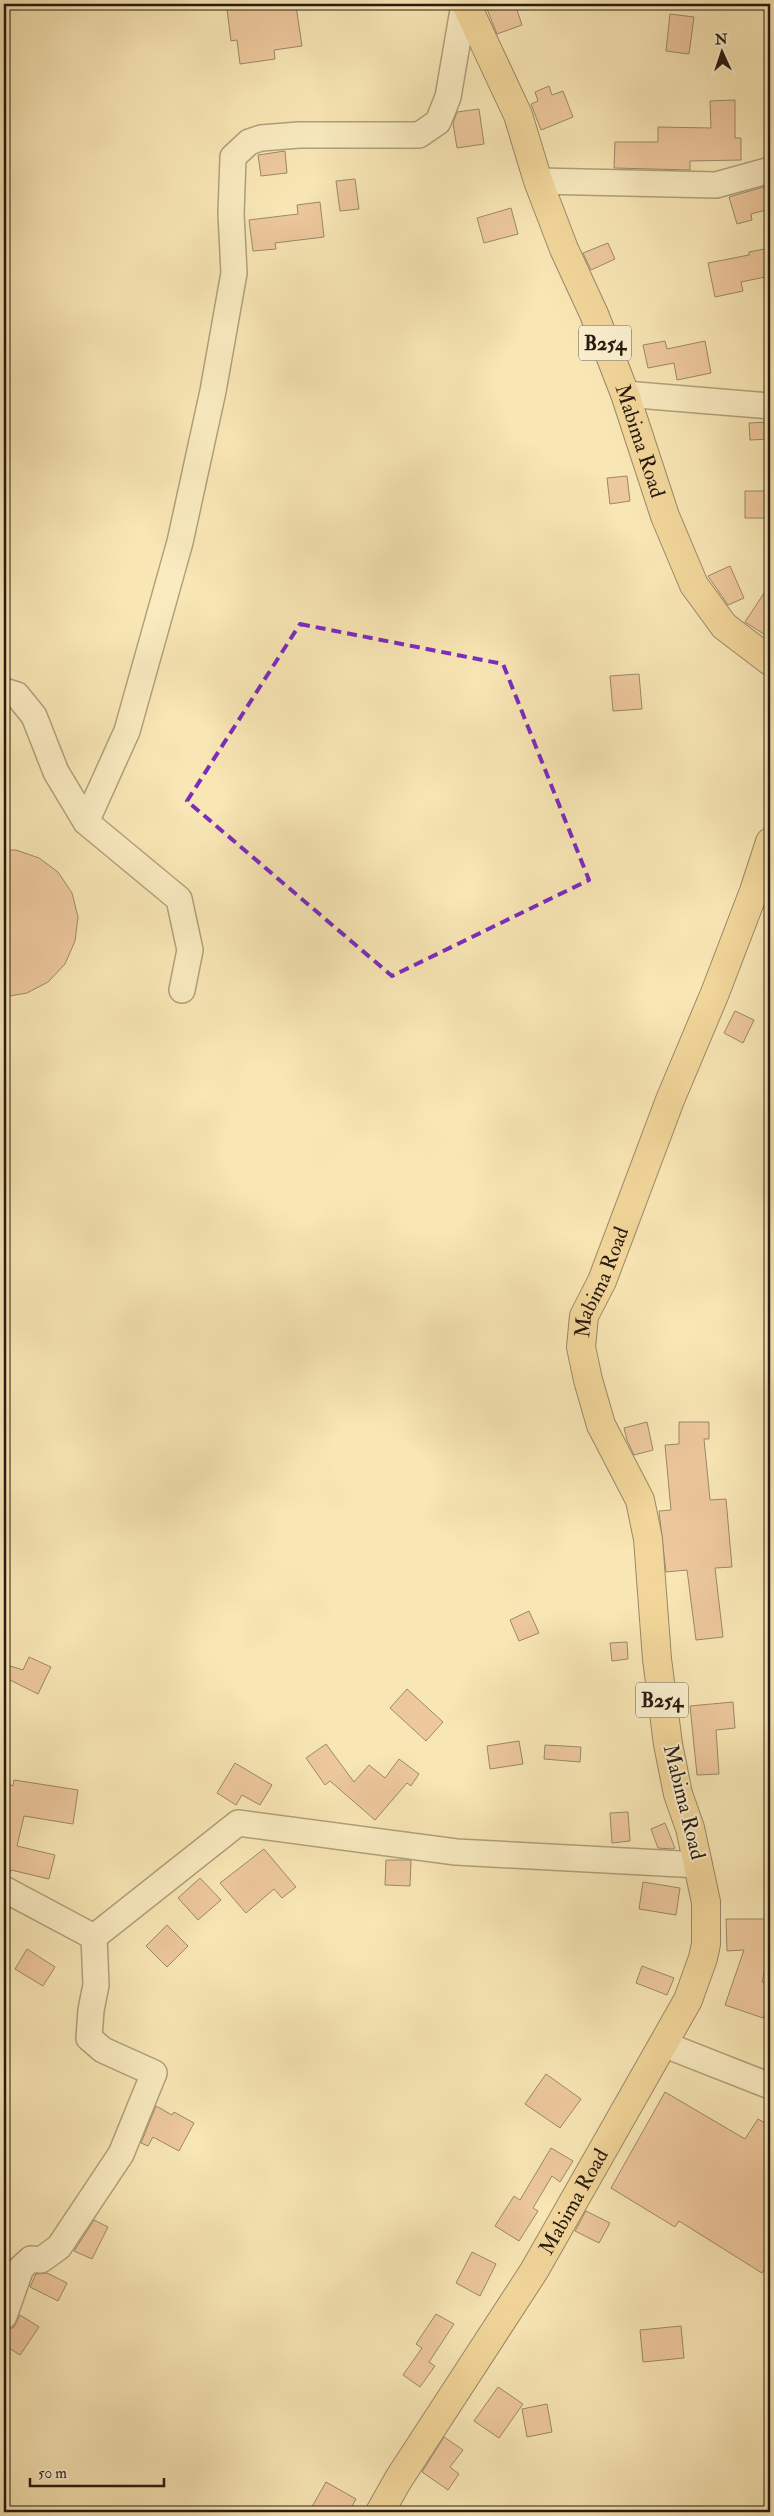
<svg xmlns="http://www.w3.org/2000/svg" width="774" height="2516" viewBox="0 0 774 2516" font-family="'IM FELL Double Pica',serif">
  <rect width="100%" height="100%" fill="#f8e6b4"/>
  <filter id="stains"><feTurbulence type="fractalNoise" baseFrequency=".004" numOctaves="4"/><feColorMatrix values="0 0 0 0 .2 0 0 0 0 .09 0 0 0 0 .02 0 0 0 .5 -.17"/></filter>
  <radialGradient id="worn" r=".72"><stop offset=".6" stop-color="#630" stop-opacity="0"/><stop offset="1" stop-color="#630" stop-opacity=".3"/></radialGradient>
  <path fill="#e3a482" stroke="#261a10" d="M270 4 271 9 296 6 302 46 274 50 275 59 240 64 237 40 231 41 227 9Z
    M485 4H515L522 25 497 34Z
    M670 14 694 17 689 54 666 51Z
    M549 86 552 95 563 91 573 117 541 130 531 104 538 101 535 92Z
    M735 100V138H741V160L690 161V170L614 168 615 142H658V127L711 128 710 101Z
    M479 109 484 144 457 148 453 123 457 112Z
    M285 151 287 173 261 176 258 155Z
    M355 179 359 209 340 211 336 181Z
    M770 185V209L751 214 752 220 737 224 729 197Z
    M320 202 324 237 275 243 276 249 253 251 249 220 298 214 297 205Z
    M511 208 518 234 484 243 477 218Z
    M608 243 615 259 591 270 583 253Z
    M770 248V276L741 282 743 291 715 297 708 263 749 255V252Z
    M665 341 667 349 705 341 711 373 677 380 674 363 648 368 643 345Z
    M770 422V439L750 440 749 423Z
    M627 476 630 501 610 504 607 478Z
    M745 491H770V518H745Z
    M730 566 744 598 728 605 708 576Z
    M770 584V638L745 622Z
    M639 674 642 709 613 711 610 676Z
    M4 850H16L39 858 58 872 72 893 78 917 75 941 65 964 48 982 27 993 4 997Z
    M735 1011 754 1020 743 1043 724 1033Z
    M647 1422 653 1450 634 1455 627 1440 624 1428Z
    M679 1422H709V1439H704L710 1500 726 1499 732 1567 715 1568 723 1637 696 1640 687 1570 666 1572 659 1511 671 1510 665 1445 679 1444Z
    M529 1611 539 1633 519 1641 510 1620Z
    M627 1642 628 1659 612 1661 610 1643Z
    M29 1657 51 1667 38 1694 4 1677V1664L23 1670Z
    M407 1689 443 1722 426 1741 390 1708Z
    M733 1702 735 1728 716 1730 719 1774 697 1775 690 1706Z
    M519 1741 523 1764 490 1769 487 1746Z
    M326 1744 354 1782 369 1765 385 1778 399 1759 419 1774 411 1786 407 1783 375 1820 330 1781 325 1785 306 1758Z
    M545 1745 581 1747 580 1762 544 1759Z
    M235 1763 272 1785 260 1805 242 1795 236 1805 217 1793Z
    M14 1780 78 1790 73 1824 24 1816 17 1846 55 1855 49 1879 11 1870 9 1876 4 1875V1782L13 1786Z
    M628 1812 630 1841 612 1843 610 1813Z
    M665 1823 675 1848 672 1849 658 1848 651 1829Z
    M264 1849 296 1887 282 1898 274 1889 246 1913 220 1883Z
    M386 1860H411L410 1886 385 1885Z
    M200 1878 221 1900 198 1920 178 1898Z
    M643 1882 680 1888 676 1915 639 1909Z
    M726 1919H770V1947L762 1982 770 1985V1998L763 2018 725 2005 744 1950 727 1951Z
    M167 1925 188 1946 167 1967 146 1946Z
    M27 1949 55 1967 43 1986 15 1969Z
    M642 1966 674 1978 667 1995 636 1983Z
    M546 2074 581 2099 560 2128 525 2104Z
    M665 2092 745 2139 758 2119 770 2126V2259L762 2273 679 2221 675 2227 611 2188Z
    M156 2106 172 2115 174 2112 194 2123 179 2151 153 2137 148 2146 141 2143Z
    M551 2148 573 2161 560 2182 552 2176 533 2208 538 2211 519 2241 495 2226 514 2196 520 2200Z
    M586 2211 610 2223 599 2243 575 2231Z
    M94 2220 108 2227 92 2259 74 2251Z
    M472 2252 496 2264 480 2296 456 2283Z
    M47 2273 67 2283 58 2301 30 2287 36 2274Z
    M436 2314 454 2324 429 2362 435 2366 420 2387 403 2375 422 2348 416 2344Z
    M20 2315 39 2327 20 2355 4 2345V2332L14 2327Z
    M681 2326 684 2358 643 2362 640 2330Z
    M498 2387 523 2404 499 2438 474 2421Z
    M547 2404 552 2432 527 2437 522 2409Z
    M444 2437 463 2450 450 2467 459 2474 448 2490 422 2472Z
    M326 2482 356 2499 349 2512H309Z"/>
  <g fill="none" stroke-linecap="round" stroke-linejoin="round">
    <g stroke="#5a4d39" stroke-width="28">
      <path id="minor" d="M538 181 716 185 770 170
        M625 394 770 406
        M4 691 17 695 34 716 56 772 86 822 179 899 190 950 182 990
        M86 822 127 731 180 542 213 391 234 273 231 214 233 157 249 142 261 138 299 135H419L438 122 448 97 464 4
        M4 1889 94 1937 238 1823 456 1852 699 1865
        M663 2044 770 2086
        M4 2316 21 2268 31 2259 41 2260 59 2247 121 2154 154 2073 103 2050 89 2038 91 2010 96 1985 94 1937"/>
    </g>
    <g stroke="#261a10" stroke-width="30">
      <g id="major">
        <path id="s1" d="M466 4 518 115 538 181 564 249 594 314 625 394 665 516 694 585 724 626 770 661"/>
        <path id="s2" d="M380 2512 398 2480 534 2271 688 2000 703 1958 706 1944V1902L690 1828 678 1794 668 1744 657 1659 648 1539 640 1500 601 1425 588 1380 581 1347 584 1316 602 1281 670 1100 715 993 754 891 770 842"/>
      </g>
    </g>
    <use href="#minor" stroke="#faefce" stroke-width="25"/>
    <use href="#major" stroke="#ecc37a" stroke-width="28"/>
  </g>
  <path d="M0 0H774V2516H0ZM300 624 503 664 589 880 392 976 187 801Z" fill="#f8e6b4" fill-opacity=".55" fill-rule="evenodd"/>
  <path fill="none" stroke="#7b2cbf" stroke-width="4" stroke-dasharray="10 6" stroke-linejoin="round" d="M300 624 503 664 589 880 392 976 187 801Z"/>
  <g text-anchor="middle" dominant-baseline="central" stroke-width="4" stroke-linejoin="round" paint-order="stroke">
    <g fill="#faefce" stroke="#665a49" stroke-width="1">
      <rect x="579" y="325.5" width="52" height="35" rx="4"/>
      <rect x="636" y="1682.5" width="52" height="35" rx="4"/>
    </g>
    <g font-size="20" font-weight="bold" fill="#261a10">
      <text x="605" y="343">B254</text>
      <text x="662" y="1700">B254</text>
    </g>
    <g font-size="21" fill="#261a10" stroke="#faefce">
      <text stroke="none"><textPath href="#s1" startOffset="471">Mabima Road</textPath></text>
      <text stroke="none"><textPath href="#s2" startOffset="1341">Mabima Road</textPath></text>
      <text transform="translate(684 1802) rotate(76)">Mabima Road</text>
      <text stroke="none"><textPath href="#s2" startOffset="366">Mabima Road</textPath></text>
    </g>
  </g>
  <rect width="774" height="2516" fill="none" stroke="#f8e6b4" stroke-width="20"/>
  <rect x="5" y="5" width="764" height="2506" fill="none" stroke="#261a10" stroke-width="2.5"/>
  <rect x="10" y="10" width="754" height="2496" fill="none" stroke="#261a10"/>
  <g transform="translate(722 52) rotate(357)" stroke="#faefce" stroke-width="4" paint-order="stroke">
  <path d="M0-4L9 19L0 12L-9 19Z" fill="#261a10"/>
  <text y="-8" font-size="14" font-weight="bold" text-anchor="middle" fill="#261a10">N</text>
  </g>
  <path d="M30 2478v8h134v-8" fill="none" stroke="#261a10" stroke-width="2.5"/>
  <text x="38" y="2478" font-size="15" fill="#261a10" stroke="#faefce" stroke-width="4" paint-order="stroke">50 m</text>
  <rect width="100%" height="100%" filter="url(#stains)"/>
  <rect width="100%" height="100%" fill="url(#worn)"/>
</svg>
